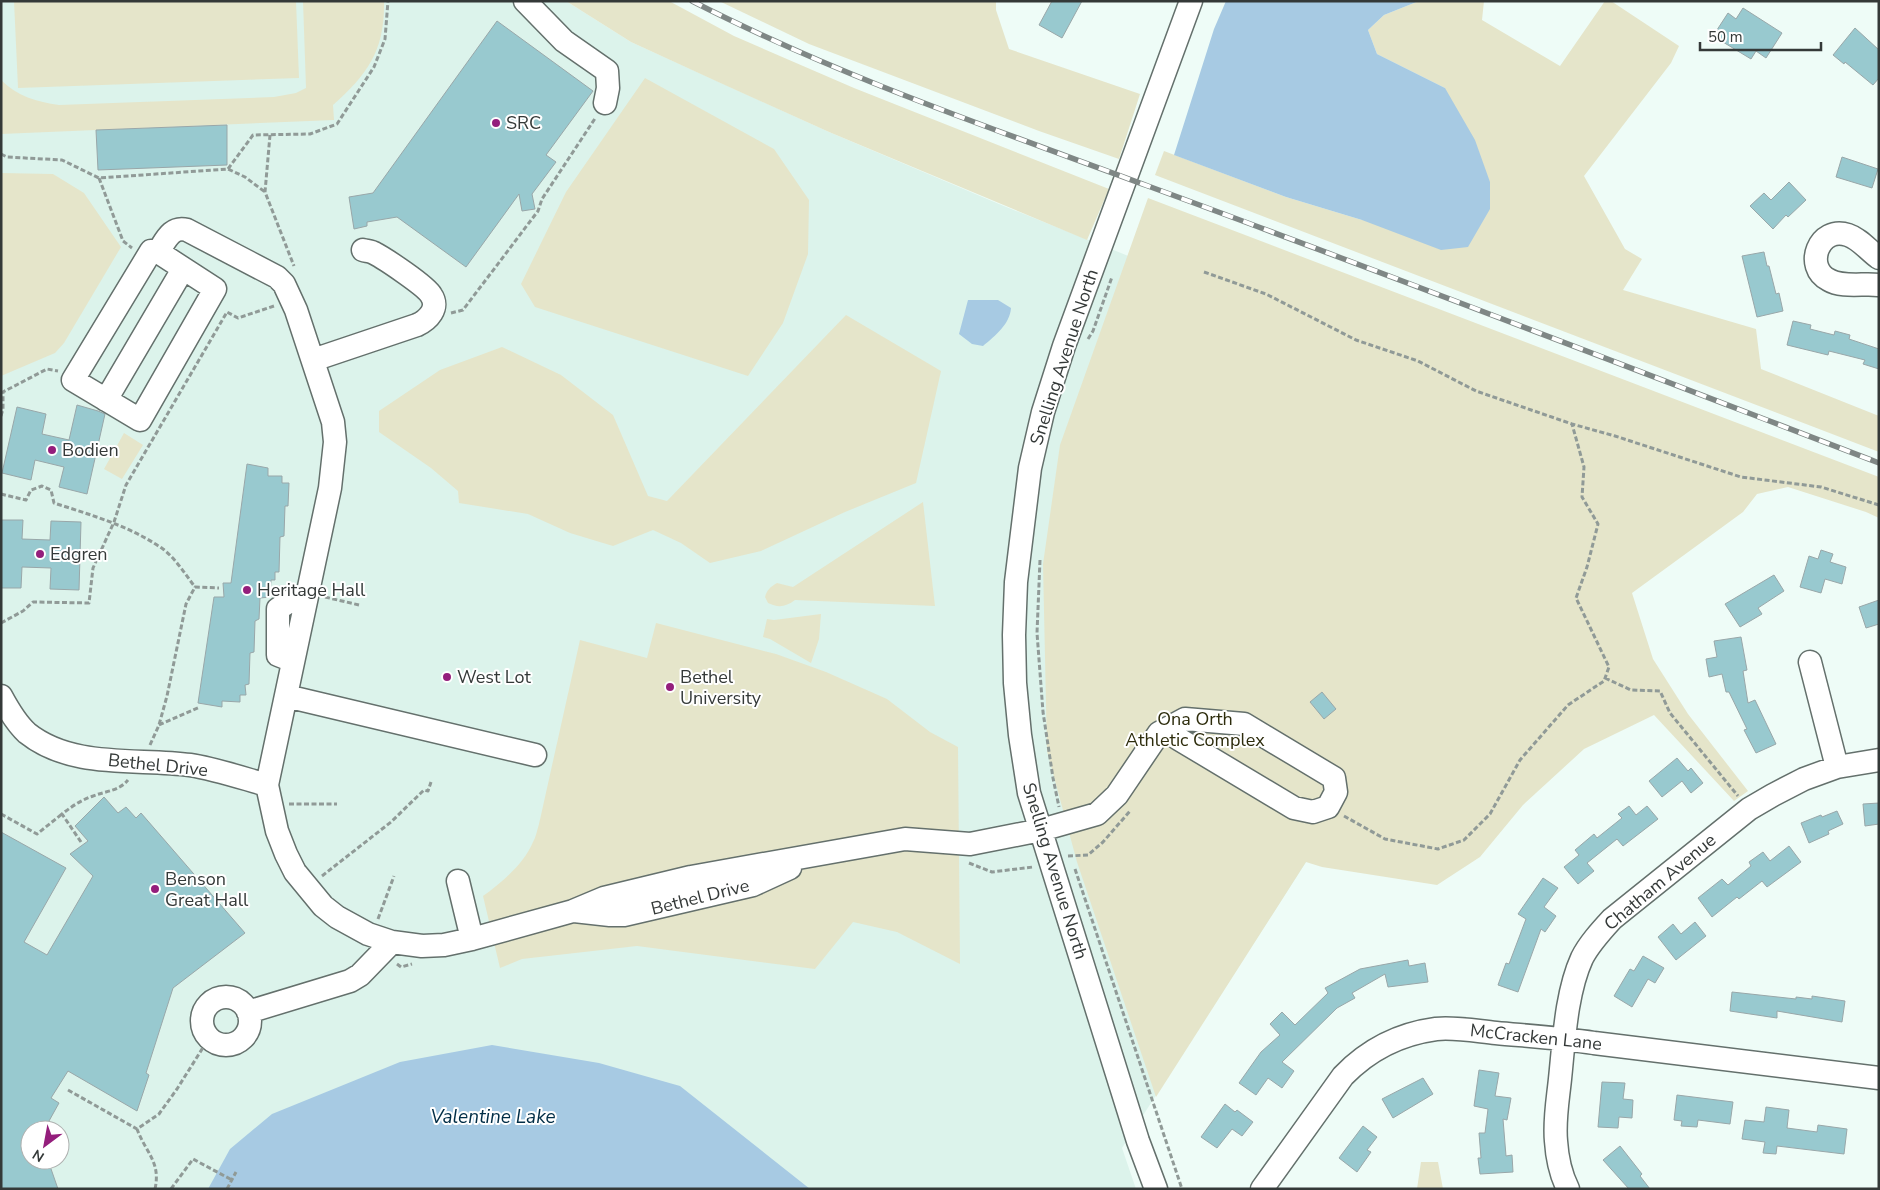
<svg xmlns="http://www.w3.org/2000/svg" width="1880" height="1190" viewBox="0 0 1880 1190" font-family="'Nunito Sans',sans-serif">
  <rect width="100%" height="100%" fill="#eefcf7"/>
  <path fill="#dcf3eb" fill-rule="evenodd" d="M1 1H566L631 42 829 132 999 204 1412 370 1306 862 1122 1148 1136 1189H1ZM30 1130H60V1160H30Z"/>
  <path fill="#e5e5ca" d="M14 1H296L299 78 18 88Z
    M303 1H384C385 50 368 74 333 105L334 120 1 134V80C17 96 37 102 59 105L274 97 296 93 306 88Z
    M566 1H669L734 36 854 88 1109 189 1087 240 829 132 716 81 631 42Z
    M719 1H996V10L1009 49 1140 94 1119 159 1039 131 809 44Z
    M1419 1H1484L1482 20 1560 66 1605 1H1611L1679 46 1671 63 1584 176 1625 249 1642 259 1623 290 1756 329 1761 369 1879 416V452L1155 175 1164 151 1286 197 1362 220 1445 88 1377 54 1368 30 1384 15Z
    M645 78 774 149 809 200 808 254 783 323 748 376 535 307 521 284 566 192Z
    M1 173 53 174 84 193 121 247 64 343 55 353 1 376Z
    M1148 198 1879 477V518L1866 512 1788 487 1757 494 1743 512 1632 593 1653 659 1688 714 1748 791 1734 801 1654 715 1584 749 1523 805 1480 857 1437 885 1322 867 1306 862 1156 1097 1077 862 1047 751 1043 564 1060 445Z
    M846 315 941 371 916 483 845 512 761 551 710 563 681 543 653 530 613 546 570 533 528 514 459 503 458 491 431 468 379 432V411L440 370 502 347 561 375 613 415 648 496 667 501Z
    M124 433 143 445 122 479 104 469Z
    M923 502 935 606 795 600C786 607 778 608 768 603L765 597C767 590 770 587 777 583L793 587Z
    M821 614 819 639 811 663 770 639 763 637 767 619 774 620Z
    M656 623 776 654 826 672 887 699 930 732 958 747 960 964 897 932 853 922 815 969 637 946 522 959 500 968 483 896C501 883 524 864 533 842 536 837 537 830 539 824L580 640 647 658Z
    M1421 1162H1438L1443 1189H1417Z"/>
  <path fill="#a7cae3" d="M1226 1H1419L1384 15 1368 30 1377 54 1445 88 1475 140 1490 182V209L1468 247 1441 250 1362 220 1286 197 1174 155 1214 29Z
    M968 300H998L1011 308C1010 324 995 336 983 346L972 344 959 334Z
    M492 1045 599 1063 680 1086 810 1189H208L230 1149 272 1114 400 1062Z"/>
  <path fill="#98c9cf" stroke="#99a7a9" d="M1052 1H1082L1062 38 1039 25Z
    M1743 8 1782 33 1766 58 1756 51 1751 59 1713 36 1728 13 1736 19Z
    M497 21 593 91 546 155 556 162 532 194 535 209 522 211 519 194 466 267 397 217 367 222V226L354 229 349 197 373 193Z
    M1855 28 1879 50V78L1873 85 1845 62 1844 64 1833 55Z
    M227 125V165L98 170 96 130Z
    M1842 157 1878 169 1872 188 1836 177Z
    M1789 182 1806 200 1788 217 1786 215 1773 229 1750 206 1764 193 1771 200Z
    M1764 252 1767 266H1769L1776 294 1779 293 1783 311 1757 317 1742 256Z
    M1793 321 1811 325 1810 329 1834 335 1835 331 1850 335 1849 339 1879 349V369L1863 364 1865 360 1829 351 1828 355 1787 345Z
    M77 405 98 411 105 414 87 494 59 487 64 467 35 460 31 480 2 473 17 407 46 414 42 434 69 440Z
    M247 464 268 468V476H282V483H289L288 506H285L284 536 280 537 279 572H275V580H271L270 597 260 598 259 619 255 621 254 652 250 653 249 684 245 685 246 695H240V702L222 701V707L198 703 214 597H224L223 583H231Z
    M1 520H23L22 539 50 540 51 521 81 522 79 590 50 589 51 568 22 567 21 588H1Z
    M1821 550 1833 554 1830 562 1846 567 1842 584 1825 579 1821 593 1800 587 1809 556 1818 559Z
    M1774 575 1784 591 1758 608 1762 614 1740 627 1725 604Z
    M1879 600V624L1866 628 1859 607Z
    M1741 637 1747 670 1743 671 1748 703 1755 700 1776 744 1756 753 1744 730 1747 729 1729 692H1726L1722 674 1709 677 1706 659 1717 657 1714 641Z
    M1322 692 1336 709 1324 719 1310 702Z
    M1677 758 1688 771 1691 768 1703 783 1691 793 1682 781 1662 797 1649 781Z
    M104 797 118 813 126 807 136 818 141 813 245 933 173 988 146 1073 149 1075 137 1111 68 1071 51 1098 59 1103 44 1130H30V1160L44 1168 50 1166 58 1189H1V832L66 868 24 942 47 955 93 876 70 854 88 841 75 826Z
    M1879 803V824L1865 826 1863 804Z
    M1629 806 1636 815 1647 806 1658 819 1623 846 1617 839 1587 863 1594 871 1578 884 1564 867 1579 855 1575 850 1594 834 1597 838 1622 818 1618 814Z
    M1837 811 1843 824 1828 831 1829 834 1809 843 1801 823 1821 815 1822 817Z
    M1789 846 1801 862 1767 887 1762 881 1739 899 1737 897 1712 917 1698 898 1722 879 1728 885 1751 866 1749 862 1763 852 1770 861Z
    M1543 878 1558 888 1544 907 1556 916 1545 932 1541 929 1518 992 1498 985 1506 963 1509 964 1526 919 1518 914Z
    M1695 922 1706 936 1676 960 1658 937 1673 924 1681 934Z
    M1643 956 1664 968 1655 983 1648 979 1632 1007 1614 996 1630 969 1634 971Z
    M1408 960 1409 966 1425 963 1428 982 1388 987 1385 974 1352 993 1355 998 1337 1008 1282 1062 1294 1071 1282 1088 1268 1078 1256 1095 1239 1083 1261 1052 1280 1035 1270 1024 1282 1012 1295 1025 1328 993 1325 988 1360 969Z
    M1732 992 1796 999V997L1812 999V996L1845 1001 1842 1022 1777 1011V1018L1730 1011Z
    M1479 1070 1499 1073 1495 1096 1511 1098 1507 1120 1503 1119 1506 1156 1512 1155 1513 1172 1480 1174 1478 1158H1481L1479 1133H1485L1488 1109 1474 1106Z
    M1423 1078 1433 1094 1393 1118 1382 1099Z
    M1602 1082 1625 1083 1623 1099 1633 1100 1632 1118 1619 1117 1618 1128 1598 1127Z
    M1677 1095 1733 1102 1730 1124 1698 1120 1697 1127 1681 1126 1682 1121 1674 1120Z
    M1225 1104 1235 1112 1237 1110 1253 1122 1242 1136 1232 1129 1217 1148 1201 1137Z
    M1766 1107 1789 1110 1787 1128 1817 1132 1818 1125 1847 1129 1844 1154 1777 1146 1776 1154 1763 1153 1765 1142 1742 1139 1745 1120 1764 1122Z
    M1363 1126 1377 1137 1367 1150 1371 1152 1357 1172 1339 1158Z
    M1620 1146 1642 1174 1640 1176 1650 1189H1629L1603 1160Z"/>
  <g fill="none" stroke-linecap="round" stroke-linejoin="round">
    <g stroke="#64706c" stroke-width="25">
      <path id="minor" d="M525 1 564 41 607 71 608 88 605 103
        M151 251 158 252 215 289 140 420 73 380Z
        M158 252C166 240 171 226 187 230L277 277 284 284 296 310 333 422 335 442 330 488 267 785
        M1879 258C1868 250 1860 239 1848 235 1819 225 1803 267 1829 280 1842 288 1864 283 1879 285
        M313 360 417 325C428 320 440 308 431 295 426 286 384 258 374 253 371 251 366 251 363 250
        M106 400 183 269
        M293 661 278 655V609L290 601H306
        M1810 662 1837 767
        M1 696C8 709 16 723 27 733 72 769 137 758 190 765 216 769 242 778 267 785L277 831 286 854 295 872 323 906 337 917 368 934 392 942 422 946 444 945 472 939 573 911 604 898 691 877 905 839 970 844 1041 830 1097 814 1117 795 1159 733 1185 719 1244 724 1334 778 1336 792 1328 807 1313 812 1294 808 1177 738 1166 730
        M286 696 535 755
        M458 881 472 939
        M574 911 610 915H624L753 885 790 868
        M202 1021a24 24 0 1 1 48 0a24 24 0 1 1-48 0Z
        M248 1012 350 981 360 975 392 942
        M1156 1189 1138 1141 1029 793 1020 735 1015 683 1014 635 1016 582 1030 468 1043 412 1064 346 1191 1
        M1262 1189 1343 1076C1368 1050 1399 1034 1436 1029 1455 1027 1476 1031 1496 1033 1529 1036 1561 1038 1594 1043 1689 1054 1784 1066 1879 1078
        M1568 1189C1561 1175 1557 1157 1556 1141 1554 1120 1558 1099 1560 1079 1564 1041 1566 993 1582 958 1589 944 1601 931 1612 919L1749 809 1773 795 1804 779 1837 767 1879 760"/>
    </g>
    <path stroke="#909a97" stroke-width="3" stroke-dasharray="5 2.5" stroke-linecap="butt" d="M270 135 265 192 294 266
      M1 154 7 157 62 160 99 178 228 169 245 177 265 192
      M228 169 253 135 310 134 337 124 374 67 385 39 388 1
      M99 178 123 241 132 248
      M1204 272 1266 294 1356 340 1418 361 1476 391 1572 424 1615 436 1741 477 1821 487 1879 505
      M451 313 463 310 538 211 542 199 596 117
      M1088 339 1093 331 1112 277
      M1 393 47 369 58 371
      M1 416 3 409V392
      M1 494 26 500 31 490 42 486 51 490 54 503C91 515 130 526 163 549 176 559 185 574 195 587
      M1040 560 1037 633 1043 712 1053 778 1059 807
      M325 597 359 605
      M1 623 23 611 33 602 89 603 93 568 114 522 126 485 227 312 238 318 274 306
      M1605 678 1631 690 1660 691 1670 713 1738 796
      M159 725 200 707
      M150 745 159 725 167 696 186 604 195 587 219 588
      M289 804H337
      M1 814 37 834 62 814
      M1344 816 1385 839 1438 849 1464 840 1490 814 1520 760 1568 705 1604 681 1609 667 1576 598 1587 567 1598 524 1582 497 1584 467 1572 424
      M81 842 62 814C71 807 81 800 93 796 106 791 119 791 128 780
      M1068 856 1088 855 1103 842 1130 811
      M969 863 992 872 1033 867
      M1075 869 1182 1189
      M322 876 391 822 424 790 428 791 431 782
      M378 919 394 876
      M397 964 401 967 412 964
      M68 1090 137 1129
      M155 1189C161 1162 146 1153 137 1129L159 1114 177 1089 209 1038
      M171 1189 193 1159 232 1180
      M227 1189 236 1172"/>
    <use href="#minor" stroke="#fff" stroke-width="22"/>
    <g stroke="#7f8785" stroke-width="5.5">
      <path id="rail" d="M692 1C838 76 994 129 1148 186 1393 276 1636 370 1879 463"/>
    </g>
    <use href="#rail" stroke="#fff" stroke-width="4" stroke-dasharray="11" stroke-linecap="butt"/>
  </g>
  <g fill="#941e7c" stroke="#fff" stroke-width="2">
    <circle cx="496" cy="123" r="5"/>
    <circle cx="52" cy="450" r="5"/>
    <circle cx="40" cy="554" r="5"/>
    <circle cx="247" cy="590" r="5"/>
    <circle cx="447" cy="677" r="5"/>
    <circle cx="670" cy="687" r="5"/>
    <circle cx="155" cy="889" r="5"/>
  </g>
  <g text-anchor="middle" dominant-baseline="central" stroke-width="4" stroke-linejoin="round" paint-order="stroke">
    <g font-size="18" fill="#343938" stroke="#fff" text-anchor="start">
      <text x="506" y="123">SRC</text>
      <text x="62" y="450">Bodien</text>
      <text x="50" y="554">Edgren</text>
      <text x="257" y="590">Heritage Hall</text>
      <text x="457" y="677">West Lot</text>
      <text x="680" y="677">Bethel<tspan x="680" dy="21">University</tspan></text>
      <text x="165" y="879">Benson<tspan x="165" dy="21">Great Hall</tspan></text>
    </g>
    <g font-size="18" fill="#343938" stroke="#fff">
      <text transform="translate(1064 357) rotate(-72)">Snelling Avenue North</text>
      <text transform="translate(158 765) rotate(6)">Bethel Drive</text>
      <text transform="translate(1055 871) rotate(73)">Snelling Avenue North</text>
      <text transform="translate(1660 882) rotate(-40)">Chatham Avenue</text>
      <text transform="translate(700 897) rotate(-14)">Bethel Drive</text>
      <text transform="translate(1536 1037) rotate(6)">McCracken Lane</text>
    </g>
    <g font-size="18" fill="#2d2c0c" stroke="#fff">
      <text x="1195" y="719">Ona Orth<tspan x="1195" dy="21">Athletic Complex</tspan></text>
    </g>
    <g font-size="19" font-style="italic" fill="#002d46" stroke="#fff">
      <text x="493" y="1117">Valentine Lake</text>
    </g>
  </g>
  <rect width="1880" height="1190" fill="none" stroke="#343938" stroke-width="5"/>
  <g transform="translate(45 1145) rotate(212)"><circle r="24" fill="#ffffff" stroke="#aeb0af"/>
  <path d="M0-4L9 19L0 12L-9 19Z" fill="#941e7c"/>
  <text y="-8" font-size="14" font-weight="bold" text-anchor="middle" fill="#343938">N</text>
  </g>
  <path d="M1700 42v8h121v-8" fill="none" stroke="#343938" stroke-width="2.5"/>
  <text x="1708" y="42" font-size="15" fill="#343938" stroke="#ffffff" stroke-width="4" paint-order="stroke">50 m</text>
</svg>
